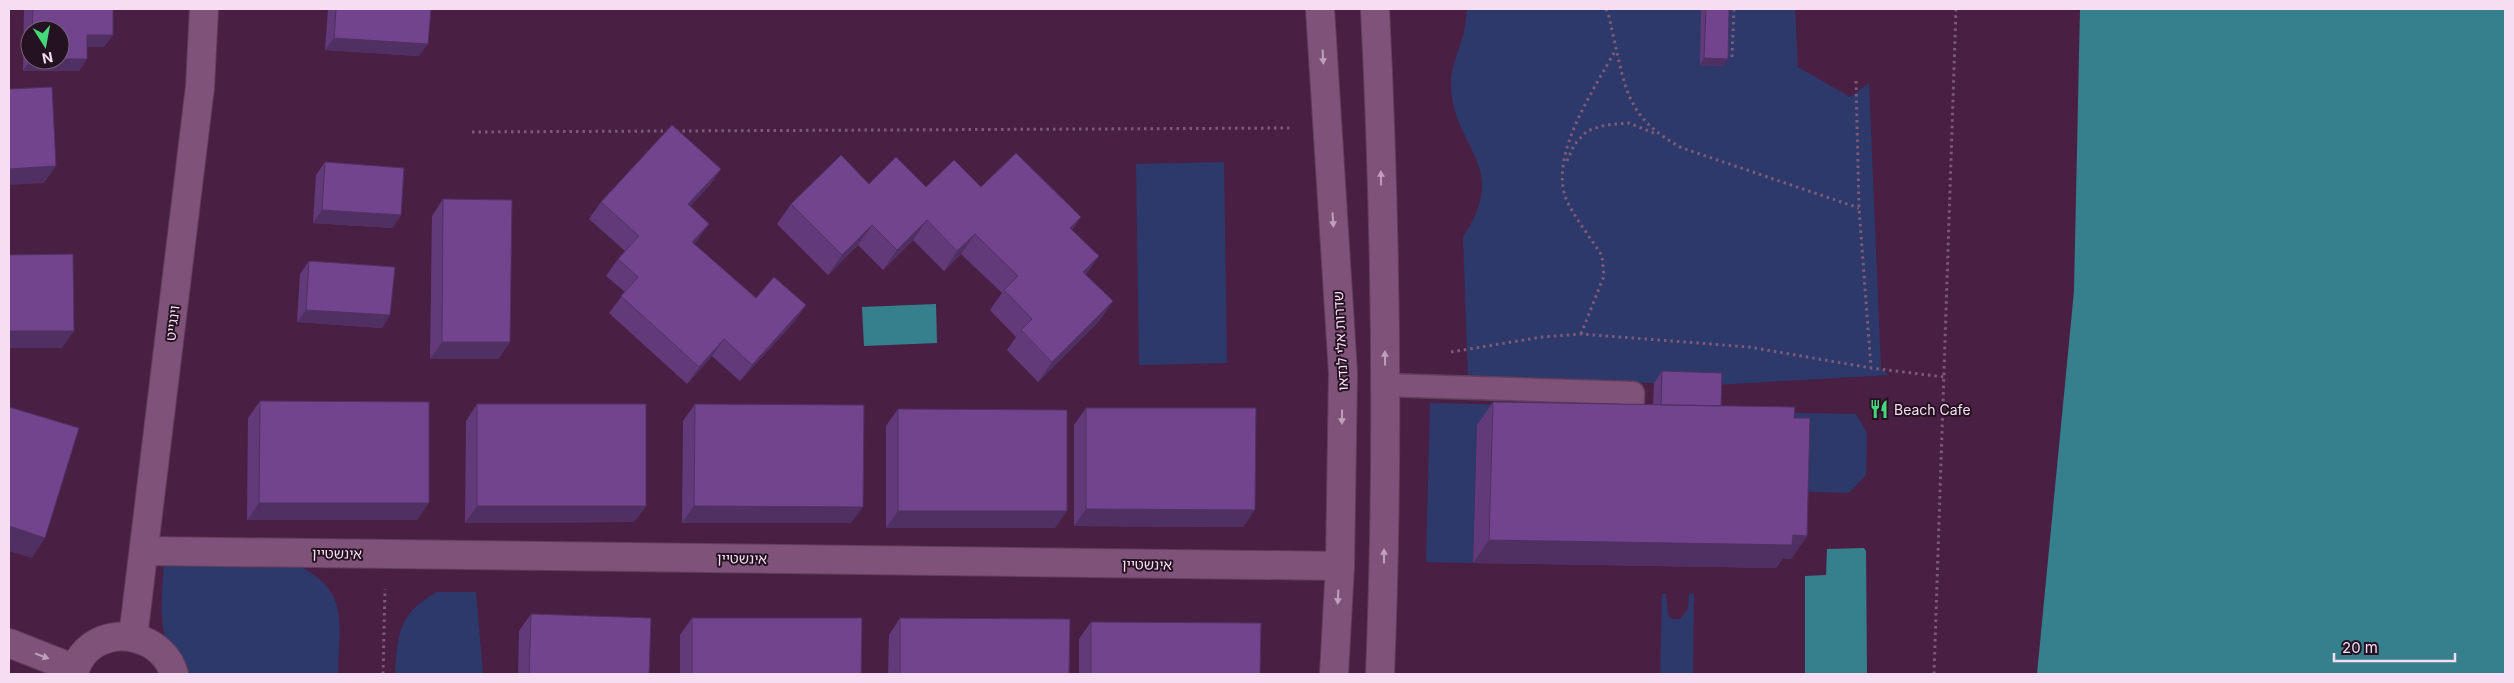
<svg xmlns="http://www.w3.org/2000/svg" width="2514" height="683" viewBox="0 0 2514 683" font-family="Inter,'Noto Sans Hebrew',sans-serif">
  <rect width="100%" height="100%" fill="#492044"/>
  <path fill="#2d396a" d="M1467 9H1795L1798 67 1850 97 1869 83 1881 369 1889 375 1713 385 1468 377 1463 237C1512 163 1451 149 1451 83 1451 66 1460 48 1464 32 1466 24 1466 16 1467 9Z
    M1224 162 1227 363 1139 365 1136 164Z
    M1430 403 1515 405V425H1477L1473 563 1426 562Z
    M1795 413 1856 414 1867 433 1866 475 1849 493 1792 491Z
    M164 558 288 561C351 588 339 617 338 674H188C184 661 172 653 167 641 157 616 164 583 164 558Z
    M437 592H476L483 674H395C398 633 398 614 437 592Z
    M1662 594H1666L1668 615 1672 619H1680L1688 609 1689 594H1694L1693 674H1660Z"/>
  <path fill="#36808d" d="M2080 9H2505V674H2037L2074 291Z
    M936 304 937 343 864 346 862 307Z
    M1864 548 1866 551 1867 674H1805V576L1826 575 1827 549Z"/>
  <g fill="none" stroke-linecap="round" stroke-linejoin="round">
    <g stroke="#623e5e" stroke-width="25">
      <path id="service" d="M1385 385 1633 393 1632 418 1615 417"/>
    </g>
    <g stroke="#623e5e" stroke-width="30">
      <path id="pedestrian" d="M145 551 1340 566"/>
    </g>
    <g stroke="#623e5e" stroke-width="30">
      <path id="minor" d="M9 643 75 669"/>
    </g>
    <g stroke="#623e5e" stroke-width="30">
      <path id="tertiary" d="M1320 9 1343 373 1340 566 1334 674
        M1375 9C1386 230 1389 453 1380 674
        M133 637 200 87 204 9
        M73 674C76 666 79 658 86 651 113 624 164 637 174 674"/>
    </g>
    <path stroke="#7e5a79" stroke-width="3" stroke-dasharray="2.5 4" stroke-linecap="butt" d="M1606 9C1610 17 1611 26 1613 35 1626 91 1627 118 1682 148L1859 208
      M1732 57 1734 9
      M1856 81 1859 208 1871 368
      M676 131 1292 128
      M472 132 669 131
      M1567 161 1574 145 1587 131 1605 125 1629 123 1656 134
      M1581 334 1604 276 1602 256C1591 238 1576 220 1567 201 1547 156 1596 87 1616 49
      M1451 352 1542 337 1581 334 1749 347 1871 368 1944 377
      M383 674 385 589
      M1934 674 1956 9"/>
    <use href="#service" stroke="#7f5379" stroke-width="22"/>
    <use href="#pedestrian" stroke="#7f5379" stroke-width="28"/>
    <use href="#minor" stroke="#7f5379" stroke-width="28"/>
    <use href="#tertiary" stroke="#7f5379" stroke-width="28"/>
  </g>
  <path fill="#623a7a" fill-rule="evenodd" d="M24 9H113L104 47H87V59L79 71H23ZM30 30H60V60H30Z
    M328 9H431L419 56 325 50Z
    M1701 9H1729L1723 66 1700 65Z
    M325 162 401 215 392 228 313 223 316 175Z
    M721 169 709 186 690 206 709 224 694 244 756 298 806 305 794 322 740 381 712 356 687 384 609 313 625 292 606 276 618 259 625 251 589 219 601 202Z
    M869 184 926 187H981L1081 217 1072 230 1086 275 1113 301 1099 321 1038 382 1007 350 1016 337 990 310 1002 293 961 254 944 271 913 240 883 270 858 245 828 275 777 224 791 204Z
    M443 199 510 342 498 359H430L432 216Z
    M309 261 390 315 382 328 297 322 300 274Z
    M1662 371 1721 406 1794 418 1807 536 1791 559 1783 558 1776 568 1473 563 1477 425 1493 402 1653 405 1654 383Z
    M260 401 417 520H247L248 418Z
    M477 404 646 506 634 522 465 523 466 421Z
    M695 404 851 523H682L683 421Z
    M1086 408 1243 527 1074 526V425Z
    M898 409 1055 528H886V426Z
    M531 614 649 674H518L519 631Z
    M692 618 861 674H680V635Z
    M900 618 1069 674H888L889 635Z
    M1091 622 1260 674H1079V639Z"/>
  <path fill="#503063" d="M87 35H113L104 47H79Z
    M334 38 428 44 419 56 325 50Z
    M1704 58 1728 59 1723 66 1700 65Z
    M60 59H87L79 71H23L31 60H60Z
    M56 166 44 183 9 185V169Z
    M721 169 709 186 677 221 688 204Z
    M322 210 401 215 392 228 313 223Z
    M1081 217 1067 237 1070 228Z
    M927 220 913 240 883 270 897 250Z
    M709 224 697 241 680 259 692 242Z
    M872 225 858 245 828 275 842 255Z
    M975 234 961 254 944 271 957 251Z
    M1099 256 1085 276 1083 272Z
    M1113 301 1099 321 1038 382 1052 362Z
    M806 305 794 322 740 381 752 365Z
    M306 310 390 315 382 328 297 322Z
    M9 331H74L62 348H9Z
    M724 339 712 356 687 384 699 367Z
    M442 342H510L498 359H430Z
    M259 503H429L417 520H247Z
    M477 506H646L634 522 465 523Z
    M694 506 863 507 851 523H682Z
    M1086 509 1255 510 1243 527 1074 526Z
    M898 511H1067L1055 528H886Z
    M9 526 45 538 32 558 9 551Z
    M1793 535 1807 536 1791 559 1783 558 1776 568 1473 563 1489 540Z"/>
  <path fill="#72448e" stroke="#503063" d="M33 9H113V35H87V59H60V30H32Z
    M336 9H431L428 44 334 38Z
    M1706 9H1729L1728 59 1704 58Z
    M52 87 56 166 9 169V89Z
    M672 125 721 169 688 204 709 224 692 242 756 298 774 277 806 305 752 365 724 339 699 367 621 296 638 277 618 259 639 236 601 202Z
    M1016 153 1081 217 1070 228 1099 256 1083 272 1113 301 1052 362 1021 330 1032 319 1004 290 1018 276 975 234 957 251 927 220 897 250 872 225 842 255 791 204 841 155 869 184 896 157 926 187 954 160 981 187Z
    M325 162 404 168 401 215 322 210Z
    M443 199 512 200 510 342H442Z
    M73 254 74 331H9V255Z
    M309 261 395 267 390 315 306 310Z
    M1662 371 1722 373 1721 406 1661 405Z
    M260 401 429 402V503H259Z
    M1493 402 1795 407 1794 418H1810L1807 536 1793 535 1792 545 1489 540Z
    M477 404H646V506H477Z
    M695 404 864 405 863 507 694 506Z
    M9 407 79 428 45 538 9 526Z
    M1086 408H1256L1255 510 1086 509Z
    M898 409 1067 410V511H898Z
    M531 614 651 618 649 674H529Z
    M692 618H862L861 674H692Z
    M900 618 1070 619 1069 674H900Z
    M1091 622 1261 623 1260 674H1091Z"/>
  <defs><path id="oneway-solid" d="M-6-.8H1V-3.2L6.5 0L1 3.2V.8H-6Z" transform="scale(1.25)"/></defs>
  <g fill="#c19fbc">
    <use href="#oneway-solid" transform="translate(1323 57) rotate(87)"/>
    <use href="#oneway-solid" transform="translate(1381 178) rotate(-91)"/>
    <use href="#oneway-solid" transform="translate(1333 220) rotate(86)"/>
    <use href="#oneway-solid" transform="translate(1385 358) rotate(-91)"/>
    <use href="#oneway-solid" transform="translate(1342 417) rotate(91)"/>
    <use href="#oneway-solid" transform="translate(1384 556) rotate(-90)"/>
    <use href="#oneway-solid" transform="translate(1338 597) rotate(93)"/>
    <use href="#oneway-solid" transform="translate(42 656) rotate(21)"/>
  </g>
  <defs>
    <g id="restaurant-bare" transform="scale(1.5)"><path d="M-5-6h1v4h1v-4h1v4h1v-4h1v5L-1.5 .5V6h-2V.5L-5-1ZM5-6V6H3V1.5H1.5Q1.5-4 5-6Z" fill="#45d77a" stroke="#241222" stroke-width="2.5" paint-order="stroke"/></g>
  </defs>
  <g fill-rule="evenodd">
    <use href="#restaurant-bare" x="1879" y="409"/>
  </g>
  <g text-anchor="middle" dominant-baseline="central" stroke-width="4" stroke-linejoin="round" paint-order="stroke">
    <g font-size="14" fill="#f7ddf2" stroke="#241222">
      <text transform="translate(172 323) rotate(-83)">וינגייט</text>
      <text transform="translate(1340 341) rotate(-93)">שדרות אלי לנדאו</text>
      <text transform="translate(337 553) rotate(1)">אינשטיין</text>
      <text transform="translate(742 558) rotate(1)">אינשטיין</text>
      <text transform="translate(1147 564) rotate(1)">אינשטיין</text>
    </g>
    <g font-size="14" fill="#f7ddf2" stroke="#241222" text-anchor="start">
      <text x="1894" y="409">Beach Cafe</text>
    </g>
  </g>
  <rect width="2514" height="683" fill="none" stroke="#f7ddf2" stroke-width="20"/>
  <g transform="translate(45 45) rotate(169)"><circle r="24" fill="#241222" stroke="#786375"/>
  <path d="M0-4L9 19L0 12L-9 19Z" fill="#45d77a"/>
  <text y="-8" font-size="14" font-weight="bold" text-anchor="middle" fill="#f7ddf2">N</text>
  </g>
  <path d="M2334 653v8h121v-8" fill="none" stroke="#f7ddf2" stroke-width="2.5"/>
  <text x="2342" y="653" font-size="15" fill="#f7ddf2" stroke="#241222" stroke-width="4" paint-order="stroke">20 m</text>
</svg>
